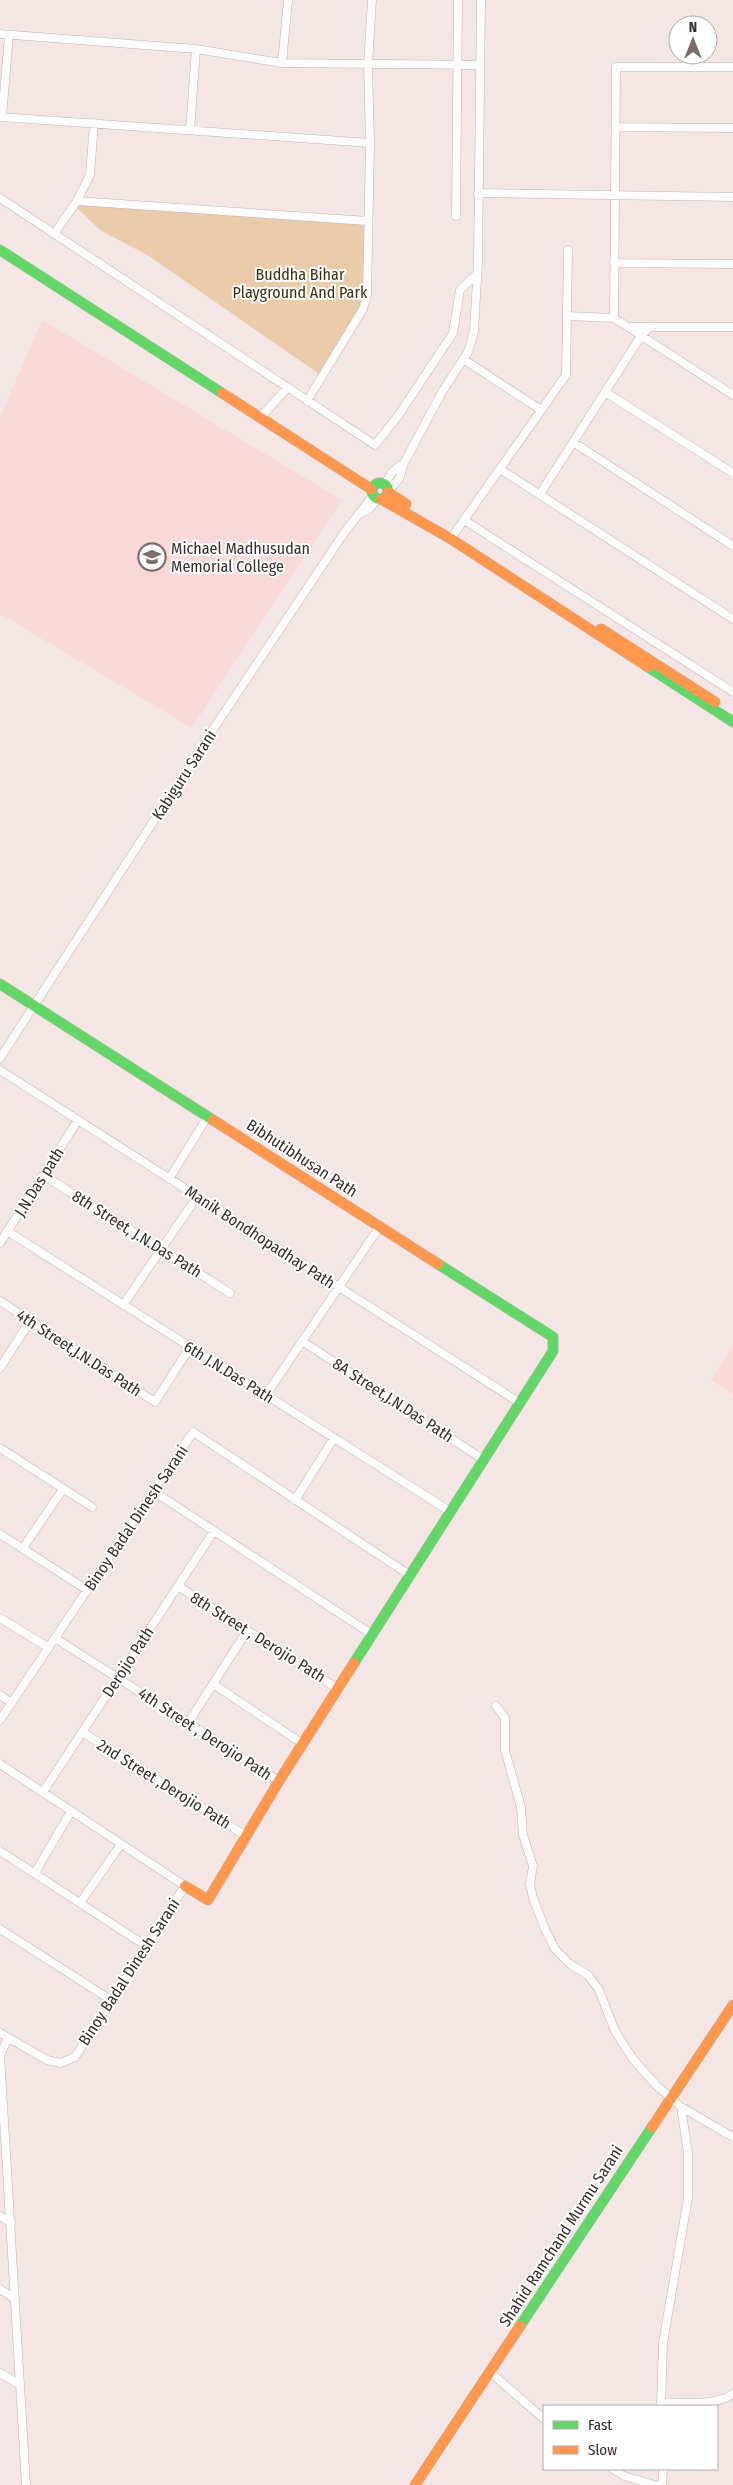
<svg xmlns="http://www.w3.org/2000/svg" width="733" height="2485" viewBox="0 0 733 2485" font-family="'Fira Sans Condensed',sans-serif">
  <rect width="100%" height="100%" fill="#f4e6e4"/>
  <path fill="#f7dad8" d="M42 320 342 500 192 728 0 614V417Z
    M733 1346V1395L711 1380Z"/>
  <path fill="#eacbaa" d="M78 204 364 223V305L322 376 149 256 100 230 74 205Z"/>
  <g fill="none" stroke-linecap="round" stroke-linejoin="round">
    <g stroke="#c1b4b2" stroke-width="9">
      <path id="street" d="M0 34 196 49 282 63 288 0
        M282 63 480 65
        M733 67H616L614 318 733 395
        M0 117 370 143
        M2 117 9 35
        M616 127 733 128
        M190 130 196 49
        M478 193 733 197
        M0 198 375 445 398 416 453 333 460 290 477 274
        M77 201 368 221
        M456 216 458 0
        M54 234 77 201 90 175 94 123
        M614 263 733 264
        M567 316 614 318
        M628 327H733
        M463 359 541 410
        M605 392 733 473
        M307 401 363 309 367 295 370 143 368 65 372 0
        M260 418 287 388
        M573 442 733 546
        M500 469 733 619
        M385 484 392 472 404 463
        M388 488 394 485 400 477 404 463 442 392 468 352 474 332 478 262 481 0
        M540 494 641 336 650 327
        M360 514 370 508 377 499
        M464 520 733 692
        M454 534 566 375 568 250
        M0 1058 212 731 344 533 373 496
        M0 1070 520 1403
        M43 1175 230 1293
        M169 1179 208 1116
        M7 1231 451 1512
        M0 1243 78 1120
        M0 1301 155 1402 190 1347
        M123 1305 197 1197
        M302 1341 484 1460
        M0 1368 30 1321
        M266 1395 380 1226
        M0 1448 92 1507
        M153 1491 373 1635
        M295 1500 334 1438
        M0 1534 87 1590
        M23 1548 63 1489
        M178 1586 338 1689
        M0 1618 49 1648
        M55 1638 279 1781
        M213 1684 303 1744
        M0 1695 12 1703
        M496 1706 505 1718V1750L521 1807 523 1835 533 1866 530 1884 533 1898 545 1929 555 1949 570 1964 588 1975 599 1990 615 2031 633 2059 656 2085 681 2107 688 2153V2198L663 2343 661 2406
        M0 1720 193 1432 411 1576
        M188 1723 247 1631
        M82 1732 246 1836
        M0 1764 185 1886 75 2057 61 2063 47 2060 0 2033
        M43 1792 214 1531
        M0 1851 146 1946
        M35 1873 71 1811
        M80 1903 121 1844
        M0 1929 111 2000
        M8 2038 0 2055 26 2485
        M681 2107 733 2137
        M0 2216 11 2223
        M0 2289 15 2299
        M490 2372 544 2419
        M0 2373 20 2385
        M661 2402C681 2403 717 2406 733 2394
        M613 2469 624 2476 655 2485
        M662 2485 663 2469"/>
    </g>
    <g stroke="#c1b4b2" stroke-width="11">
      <path id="fast" d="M0 250 222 393
        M372 491a8 8 0 1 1 16 0a8 8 0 1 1-16 0Z
        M648 667 733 722
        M0 984 213 1120
        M354 1663 553 1351V1337L438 1264
        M520 2326 652 2127"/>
    </g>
    <g stroke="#c1b4b2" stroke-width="11">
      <path id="slow" d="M222 393 371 489
        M388 492 406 504
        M381 499 451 539 648 667
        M601 629 715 702
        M213 1120 438 1264
        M185 1886 208 1900 279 1781 354 1663
        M652 2127 733 2005
        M415 2485 520 2326"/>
    </g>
    <use href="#street" stroke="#fdfbfb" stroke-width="8"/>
    <use href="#fast" stroke="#63d668" stroke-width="10"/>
    <use href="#slow" stroke="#ff974d" stroke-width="10"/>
  </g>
  <defs>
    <g id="university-ring" transform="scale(1.4375)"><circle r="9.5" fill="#fff" stroke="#7c6c6b" stroke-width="1.5"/><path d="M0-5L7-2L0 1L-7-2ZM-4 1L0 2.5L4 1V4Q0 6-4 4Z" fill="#7c6c6b"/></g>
  </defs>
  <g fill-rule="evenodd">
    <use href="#university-ring" x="152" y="557"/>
  </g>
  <g text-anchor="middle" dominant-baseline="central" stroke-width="4" stroke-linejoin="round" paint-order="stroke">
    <g font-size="16" fill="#412c0e" stroke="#fff">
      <text x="300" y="274">Buddha Bihar<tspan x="300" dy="18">Playground And Park</tspan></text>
    </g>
    <g font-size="16" fill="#3b2b2a" stroke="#fff" text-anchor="start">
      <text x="171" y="548">Michael Madhusudan<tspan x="171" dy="18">Memorial College</tspan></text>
    </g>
    <g font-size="16" fill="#3b2b2a" stroke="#fff">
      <text transform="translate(184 775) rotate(-57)">Kabiguru Sarani</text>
      <text transform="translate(302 1158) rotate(33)">Bibhutibhusan Path</text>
      <text transform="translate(39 1182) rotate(-58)">J.N.Das path</text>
      <text transform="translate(137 1234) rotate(32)">8th Street, J.N.Das Path</text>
      <text transform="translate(260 1237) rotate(33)">Manik Bondhopadhay Path</text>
      <text transform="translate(79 1353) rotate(33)">4th Street,J.N.Das Path</text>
      <text transform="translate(229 1372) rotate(32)">6th J.N.Das Path</text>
      <text transform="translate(393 1400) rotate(33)">8A Street,J.N.Das Path</text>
      <text transform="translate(136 1518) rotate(-56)">Binoy Badal Dinesh Sarani</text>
      <text transform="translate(258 1637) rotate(32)">8th Street , Derojio Path</text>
      <text transform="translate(128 1662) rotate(-57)">Derojio Path</text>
      <text transform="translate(205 1734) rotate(33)">4th Street , Derojio Path</text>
      <text transform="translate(164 1784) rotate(32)">2nd Street ,Derojio Path</text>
      <text transform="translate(129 1972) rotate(-57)">Binoy Badal Dinesh Sarani</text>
      <text transform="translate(561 2236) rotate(-57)">Shahid Ramchand Murmu Sarani</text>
    </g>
  </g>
  <rect x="543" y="2405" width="175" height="65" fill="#ffffff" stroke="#b1aaaa"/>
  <rect x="553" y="2421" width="25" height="8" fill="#63d668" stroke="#b1aaaa"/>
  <text x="588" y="2430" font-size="15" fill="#3b2b2a">Fast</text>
  <rect x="553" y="2446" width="25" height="8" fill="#ff974d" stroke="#b1aaaa"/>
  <text x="588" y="2455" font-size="15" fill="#3b2b2a">Slow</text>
  <g transform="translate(693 40)"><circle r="24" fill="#ffffff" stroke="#b1aaaa"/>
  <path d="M0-4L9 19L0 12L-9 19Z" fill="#7c6c6b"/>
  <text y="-8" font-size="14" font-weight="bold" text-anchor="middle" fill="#3b2b2a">N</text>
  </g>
</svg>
